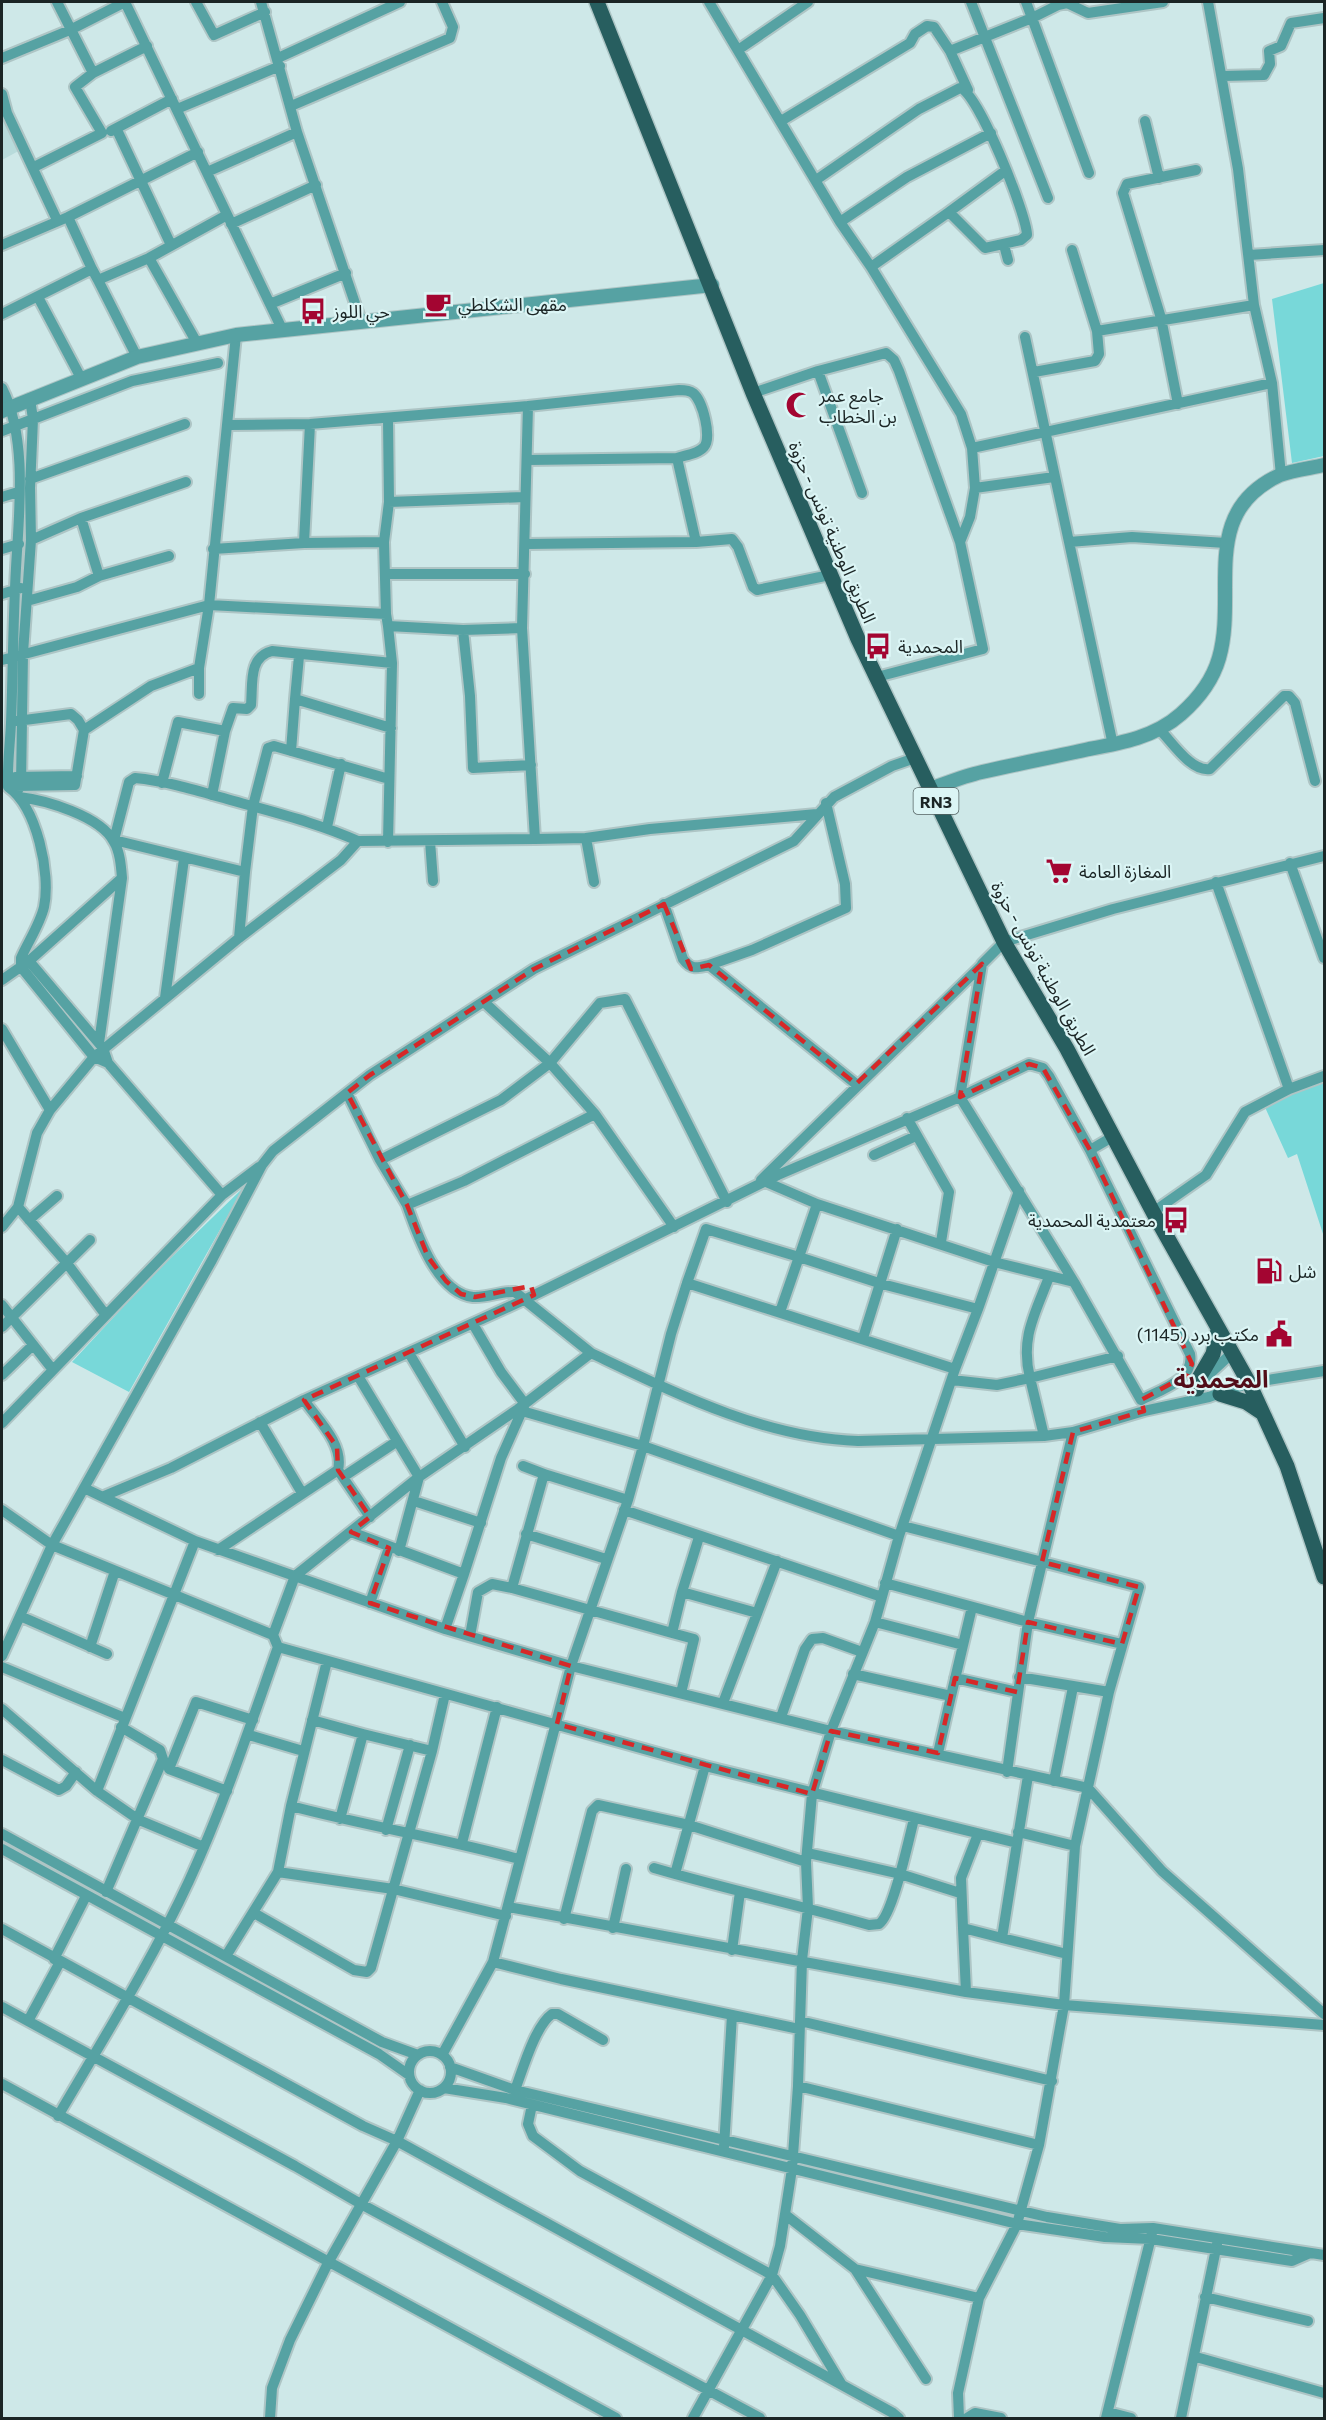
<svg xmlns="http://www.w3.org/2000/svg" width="1326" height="2420" viewBox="0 0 1326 2420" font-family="Commissioner,'Noto Sans Arabic',sans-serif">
  <rect width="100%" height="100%" fill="#cee8e8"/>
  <path fill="#b8dbdb" d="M2 90 24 148 2 160Z"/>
  <path fill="#78d8d9" d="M1324 283V456L1292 463 1272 299Z
    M1324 1080V1237L1297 1154 1288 1158 1264 1105Z
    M244 1187 129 1392 72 1362 150 1278Z"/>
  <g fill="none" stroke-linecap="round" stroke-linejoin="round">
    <g stroke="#aec5c5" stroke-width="14">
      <path id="minor" d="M57 2 93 73 147 46
        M125 2 282 329
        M196 2 214 35 265 12
        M261 2 297 132 361 321
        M709 2 840 222 871 267 961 414 972 448 975 488 970 517 960 542 983 649 877 677
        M971 2 1048 198
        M1208 2 1238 169 1254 305 1272 383 1281 475
        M738 50 808 2
        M950 51 968 90
        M2 58 70 30 125 2
        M278 58 400 2
        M1223 76 1264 75 1270 64 1269 51 1281 46 1291 23 1324 18
        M2 94 7 113 57 220
        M291 106 450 38 453 27 442 2
        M177 109 280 66
        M781 121 910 43 915 34 927 26 934 27 950 51 1032 18 1026 2
        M1145 121 1159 178
        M117 130 171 245
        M111 131 172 99
        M34 167 102 133 75 87 93 73
        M207 172 297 132
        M1089 173 1032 18 1058 5 1067 3 1088 13 1163 2
        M816 180 919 109 960 88C977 90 1027 215 1027 235L1021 240 985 248 949 212 871 267
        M949 212 1005 171
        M68 217 92 269
        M840 222 907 177 991 133
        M231 224 316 185
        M2 245 68 217 198 152
        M1004 245 1008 260
        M1072 250 1097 331
        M1249 255 1324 250
        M149 258 197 343
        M98 280 137 357
        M38 297 81 378
        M270 304 346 273
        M2 314 92 269 98 280 149 258 227 215
        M1025 337 1069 542 1132 537 1226 543
        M818 371 862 493
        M1034 372 1095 361 1099 354 1097 331 1254 305
        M2 388C28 439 19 512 16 568 13 620 13 672 11 723 10 745 7 766 8 787 37 807 51 874 44 907 40 924 28 942 21 958V967L94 1057 108 1063
        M753 393 818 371 886 353 894 360 899 371 960 542
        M1178 404 1161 318 1123 193 1127 184 1196 170
        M229 425 310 424 528 406
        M2 431 132 381 218 363
        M972 448 1272 383
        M528 460 677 458
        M30 479 185 424
        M975 488 1054 477
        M2 497 18 492
        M389 502 525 497
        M81 518 99 576
        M31 540 81 518 186 482
        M384 542 389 502 388 419
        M1069 542 1113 745
        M304 543 310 424
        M526 544 696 542
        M2 549 19 544
        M213 549 304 543 384 542 386 614 388 626 463 630 522 628 535 839 586 838 650 829 817 814
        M387 574H525
        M2 594 21 588
        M27 601 77 587 99 576 169 556
        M522 628 528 406 679 390C684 390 689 390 693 393 703 401 712 438 704 447 698 454 685 455 677 458L696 542 732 539 738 547 753 587 757 590 830 575
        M463 630 470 696 473 768 531 765
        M299 656 295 699 391 728
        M2 660 209 605 386 614
        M199 694V668L209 605 236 335
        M84 730 151 686 199 668
        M1160 730C1172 742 1191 772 1210 769L1284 696H1289L1295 703 1315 781
        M225 731 233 708 247 709 251 705C253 684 248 657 272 651L392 663
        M291 751 295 699
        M15 777 77 776
        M162 783 178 722 225 731 212 795
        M15 786 75 785 84 730 78 720 71 714 17 721
        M16 793 21 785 23 653 31 540 30 488 33 419 30 399
        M19 797C45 800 101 816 114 842 120 852 121 866 122 878L99 1043
        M327 827 341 764
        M586 838 594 882
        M358 841C318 823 276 813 234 801 202 792 168 781 135 778L129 782 114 840 245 872 253 806 268 748 274 746 389 779
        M430 841 433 881
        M388 842 392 663 388 626
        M1290 863 1324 958
        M1216 882 1289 1089 1324 1076
        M664 904 683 959C691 970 697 968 709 965L856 1084
        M239 938 245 872
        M21 958 29 961 103 1048 108 1063 222 1195
        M709 965 752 950 846 908 845 884 826 803
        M2 980 29 961 122 878
        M165 998 184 859
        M484 1002 550 1063 600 1003 625 999 727 1202
        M2 1029 50 1110
        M347 1093 380 1160 407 1205 464 1181 595 1114 674 1227
        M907 1118 949 1192 941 1242
        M1090 1150 1114 1136
        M874 1155 916 1136
        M380 1160 501 1100 550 1063 595 1114
        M761 1180 982 965
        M766 1182 817 1204
        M407 1205C417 1234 437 1293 473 1297 487 1298 501 1291 515 1292L591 1353
        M18 1207 66 1262 105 1314
        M1153 1212 1206 1175 1245 1112 1289 1089
        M29 1220 57 1196
        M2 1227 18 1207 37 1133 50 1110 94 1057 239 938 341 860 358 841 535 839
        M1049 1277C1035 1314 1020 1338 1030 1378L1118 1356
        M687 1283 706 1229 799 1257 780 1312
        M2 1305 53 1370
        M978 1309 1019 1191
        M2 1327 90 1240
        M863 1338 897 1229
        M409 1353 465 1447
        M2 1375 33 1345
        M358 1376 419 1477 399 1551
        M1204 1379 1231 1354
        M952 1380 997 1385 1030 1378 1044 1436
        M304 1400C318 1420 344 1444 338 1470L370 1517
        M260 1422 302 1493
        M2 1423 222 1195 259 1167
        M544 1474 628 1500
        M343 1477 396 1442
        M84 1488 195 1541 445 1629 571 1666 831 1731 1088 1788 1162 1871 1324 2014
        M104 1496 171 1468 304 1400 526 1299 778 1175 960 1097 982 964 1004 942 1113 909 1324 856
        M414 1501 481 1523
        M2 1510 52 1545 273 1635
        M624 1510 882 1597
        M903 1526 1139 1587 1109 1692 1075 1846 1064 2005 1039 2145 1017 2224 979 2298 958 2393 959 2418
        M351 1532 464 1574 501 1458 525 1404 501 1372 473 1324
        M526 1534 606 1559
        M899 1536 643 1446 671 1334 687 1283 955 1369 978 1309 882 1284 799 1257 817 1204 994 1262 1074 1282 1141 1400C1160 1390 1195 1380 1190 1354L1090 1150 1049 1076 1043 1068 1029 1064 960 1097 1074 1282
        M218 1550 338 1470
        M885 1583 1028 1622 1122 1644
        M512 1588 672 1633
        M682 1592 699 1537
        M370 1603 389 1548
        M20 1616 107 1654
        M875 1622 963 1645
        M445 1629 464 1574
        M470 1636 478 1592 492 1584 512 1588 544 1474 523 1466
        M90 1647 115 1571
        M278 1647 705 1766 1017 1843 1028 1776
        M2 1656 52 1545 212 1260 262 1165 273 1151 370 1075 534 969 794 841 834 797 892 766 915 758
        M2 1667 125 1718
        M853 1674 951 1696 972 1607
        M1019 1677 1109 1692
        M955 1678 1017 1692
        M681 1693 694 1639 672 1633 682 1592 757 1613
        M723 1703 777 1561
        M2 1709 97 1791 195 1541
        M781 1717 805 1649 812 1639 823 1638 862 1652
        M312 1720 363 1734
        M249 1735 303 1751
        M938 1753 951 1696
        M2 1760 59 1790 66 1786 76 1772
        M1007 1772 1028 1622 1073 1432
        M1054 1781 1073 1687
        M97 1791 139 1820 204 1847
        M227 1791 169 1769 196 1702 253 1720
        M291 1806 327 1661
        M340 1819 363 1734 432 1751
        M386 1830 410 1745
        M1018 1832 1075 1846
        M2 1834 382 2042 418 2055
        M462 1843 497 1707
        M2 1849 379 2054 409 2075
        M808 1853 900 1874 960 1893
        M654 1868 675 1874 705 1766
        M278 1872 393 1889 506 1916
        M675 1874C740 1892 805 1907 869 1925L879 1924C893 1915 909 1838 914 1819
        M106 1892 163 1759 160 1750 121 1727
        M508 1907 966 1992 1064 2005 1324 2025
        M254 1913 354 1970 367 1972 371 1968 432 1751 445 1694
        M564 1919 592 1811 598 1805 689 1825 806 1862
        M613 1928 626 1869
        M963 1928 961 1878 978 1834
        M2 1929 363 2126 397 2141 893 2413 899 2418
        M1002 1938 1067 1954
        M732 1950 740 1892
        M226 1956 278 1872 291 1806C366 1826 443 1838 519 1859
        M54 1959 86 1896
        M493 1962 561 1979 799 2029
        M966 1992 963 1928 1002 1938 1017 1843
        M2 2007 295 2166 361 2204 760 2418
        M28 2021 60 1962
        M800 2021 1052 2081
        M409 2072a21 21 0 1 1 42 0a21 21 0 1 1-42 0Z
        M442 2055 493 1962 571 1666 628 1500 643 1446 522 1411
        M450 2067 515 2090 1047 2217 1120 2229 1153 2228 1324 2255
        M2 2084 616 2418
        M798 2086 1039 2145
        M444 2088 506 2098 1017 2224 1105 2237 1151 2239 1292 2261 1308 2254
        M515 2090C523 2069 535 2026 552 2014H558L603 2040
        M532 2105 528 2124 533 2136 580 2171 772 2275 800 2315 842 2385
        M58 2116C103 2039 151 1963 189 1881 224 1805 250 1726 278 1647L273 1635 295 1576 419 1477 518 1409 591 1353C675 1393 764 1438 858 1441L1044 1436 1073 1432 1144 1411 1209 1397 1249 1383 1324 1371
        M724 2147 732 2015
        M787 2216 855 2269 926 2379
        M855 2269 979 2298
        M1205 2297 1308 2321
        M1196 2357 1324 2393
        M1108 2412 1131 2418
        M270 2418 272 2388 290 2340 328 2263 397 2141 420 2090
        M693 2418 772 2275 780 2246 792 2169 798 2086 802 1960 808 1908 806 1862 812 1794 831 1731 875 1622 899 1536 955 1369
        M967 2418 975 2413 1001 2418
        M1106 2418 1152 2233
        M1181 2418 1217 2244"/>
    </g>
    <g stroke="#aec5c5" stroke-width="16">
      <path id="tertiary" d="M2 411 137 357 236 335 712 285
        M930 789C947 783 964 776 982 772 1017 764 1053 757 1089 749 1122 743 1155 737 1181 714 1198 699 1213 679 1219 658 1238 592 1198 513 1280 475 1293 470 1311 468 1324 465"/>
    </g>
    <g stroke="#aec5c5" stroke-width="18">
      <path id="primary" d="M597 2 753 393 858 639 1004 942 1067 1049 1153 1212 1249 1383 1287 1466 1324 1577
        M1197 1389 1199 1378 1213 1354 1218 1330
        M1220 1394 1246 1402 1261 1412"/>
    </g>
    <use href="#minor" stroke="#56a2a3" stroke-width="10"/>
    <use href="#tertiary" stroke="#56a2a3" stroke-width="14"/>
    <use href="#primary" stroke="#275e5f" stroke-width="15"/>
  </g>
  <path fill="none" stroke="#d62828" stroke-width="4.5" stroke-dasharray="12 8" stroke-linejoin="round" d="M664 904 691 969 709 965 856 1084 982 964 960 1097 1029 1064 1043 1068 1090 1150 1192 1364 1187 1375 1141 1400 1144 1411 1073 1432 1042 1562 1139 1587 1122 1644 1028 1622 1017 1692 955 1678 938 1753 831 1731 812 1794 557 1724 571 1666 370 1603 389 1548 351 1532 370 1517 338 1470 337 1447 304 1400 534 1295 531 1286 475 1297 461 1294 446 1281 428 1257 407 1205 347 1093 370 1075 534 969Z"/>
  <defs>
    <g id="cafe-bare" transform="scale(2.07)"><path d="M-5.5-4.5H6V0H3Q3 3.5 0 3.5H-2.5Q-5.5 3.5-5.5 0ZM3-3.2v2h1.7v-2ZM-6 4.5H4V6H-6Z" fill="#a30531" stroke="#dbf5f5" stroke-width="2.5" paint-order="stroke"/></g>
    <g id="bus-bare" transform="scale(2.07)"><path d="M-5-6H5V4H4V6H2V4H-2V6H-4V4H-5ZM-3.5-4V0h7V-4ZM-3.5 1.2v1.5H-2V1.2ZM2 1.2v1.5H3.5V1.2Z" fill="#a30531" stroke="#dbf5f5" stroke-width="2.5" paint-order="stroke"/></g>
    <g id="mosque-bare" transform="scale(2.07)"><path d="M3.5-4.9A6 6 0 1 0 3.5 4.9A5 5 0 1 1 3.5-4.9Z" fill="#a30531" stroke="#dbf5f5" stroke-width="2.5" paint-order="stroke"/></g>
    <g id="supermarket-bare" transform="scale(2.07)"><path d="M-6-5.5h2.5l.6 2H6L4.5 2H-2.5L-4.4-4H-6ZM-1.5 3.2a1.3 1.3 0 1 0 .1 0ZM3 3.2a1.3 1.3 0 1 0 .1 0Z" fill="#a30531" stroke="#dbf5f5" stroke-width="2.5" paint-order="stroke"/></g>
    <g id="fuel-bare" transform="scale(2.07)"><path d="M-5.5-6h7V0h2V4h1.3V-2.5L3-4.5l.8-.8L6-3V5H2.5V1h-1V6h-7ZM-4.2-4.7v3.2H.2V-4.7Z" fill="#a30531" stroke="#dbf5f5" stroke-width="2.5" paint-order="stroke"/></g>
    <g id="civic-bare" transform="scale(2.07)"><path d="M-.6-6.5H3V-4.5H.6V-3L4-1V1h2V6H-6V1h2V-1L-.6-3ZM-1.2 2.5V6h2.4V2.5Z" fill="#a30531" stroke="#dbf5f5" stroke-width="2.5" paint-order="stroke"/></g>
  </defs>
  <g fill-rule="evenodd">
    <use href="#cafe-bare" x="438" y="304"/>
    <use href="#bus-bare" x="313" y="311"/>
    <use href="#mosque-bare" x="799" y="405"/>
    <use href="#bus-bare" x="878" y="646"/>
    <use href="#supermarket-bare" x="1059" y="871"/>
    <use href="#bus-bare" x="1176" y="1220"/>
    <use href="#fuel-bare" x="1269" y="1271"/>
    <use href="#civic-bare" x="1279" y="1334"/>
  </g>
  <g text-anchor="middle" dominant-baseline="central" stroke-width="4.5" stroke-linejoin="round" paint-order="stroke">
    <rect fill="#dbf5f5" stroke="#556363" stroke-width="1.5" x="913.5" y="788" width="45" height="26" rx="4.5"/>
    <g font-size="16" font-weight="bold" fill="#1b2525">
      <text x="936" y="801">RN3</text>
    </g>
    <g font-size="18" fill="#1b2525" stroke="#dbf5f5" text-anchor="start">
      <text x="458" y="304">مقهى الشكلطي</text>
      <text x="333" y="311">حي اللوز</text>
      <text x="819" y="395">جامع عمر<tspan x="819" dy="21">بن الخطاب</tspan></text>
      <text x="898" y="646">المحمدية</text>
      <text x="1079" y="871">المغازة العامة</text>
      <text x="1156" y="1220" text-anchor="end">معتمدية المحمدية</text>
      <text x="1289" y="1271">شل</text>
      <text x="1259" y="1334" text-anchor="end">مكتب برد (1145)</text>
    </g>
    <g font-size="18" fill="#1b2525" stroke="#dbf5f5">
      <text transform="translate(833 532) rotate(67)">الطريق الوطنية تونس - حزوة</text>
      <text transform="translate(1044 968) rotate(61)">الطريق الوطنية تونس - حزوة</text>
    </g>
    <g font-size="24" font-weight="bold" fill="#520d19" stroke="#dbf5f5">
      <text x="1221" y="1378">المحمدية</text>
    </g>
  </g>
  <rect width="1326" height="2420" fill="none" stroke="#1b2525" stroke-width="6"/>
</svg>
